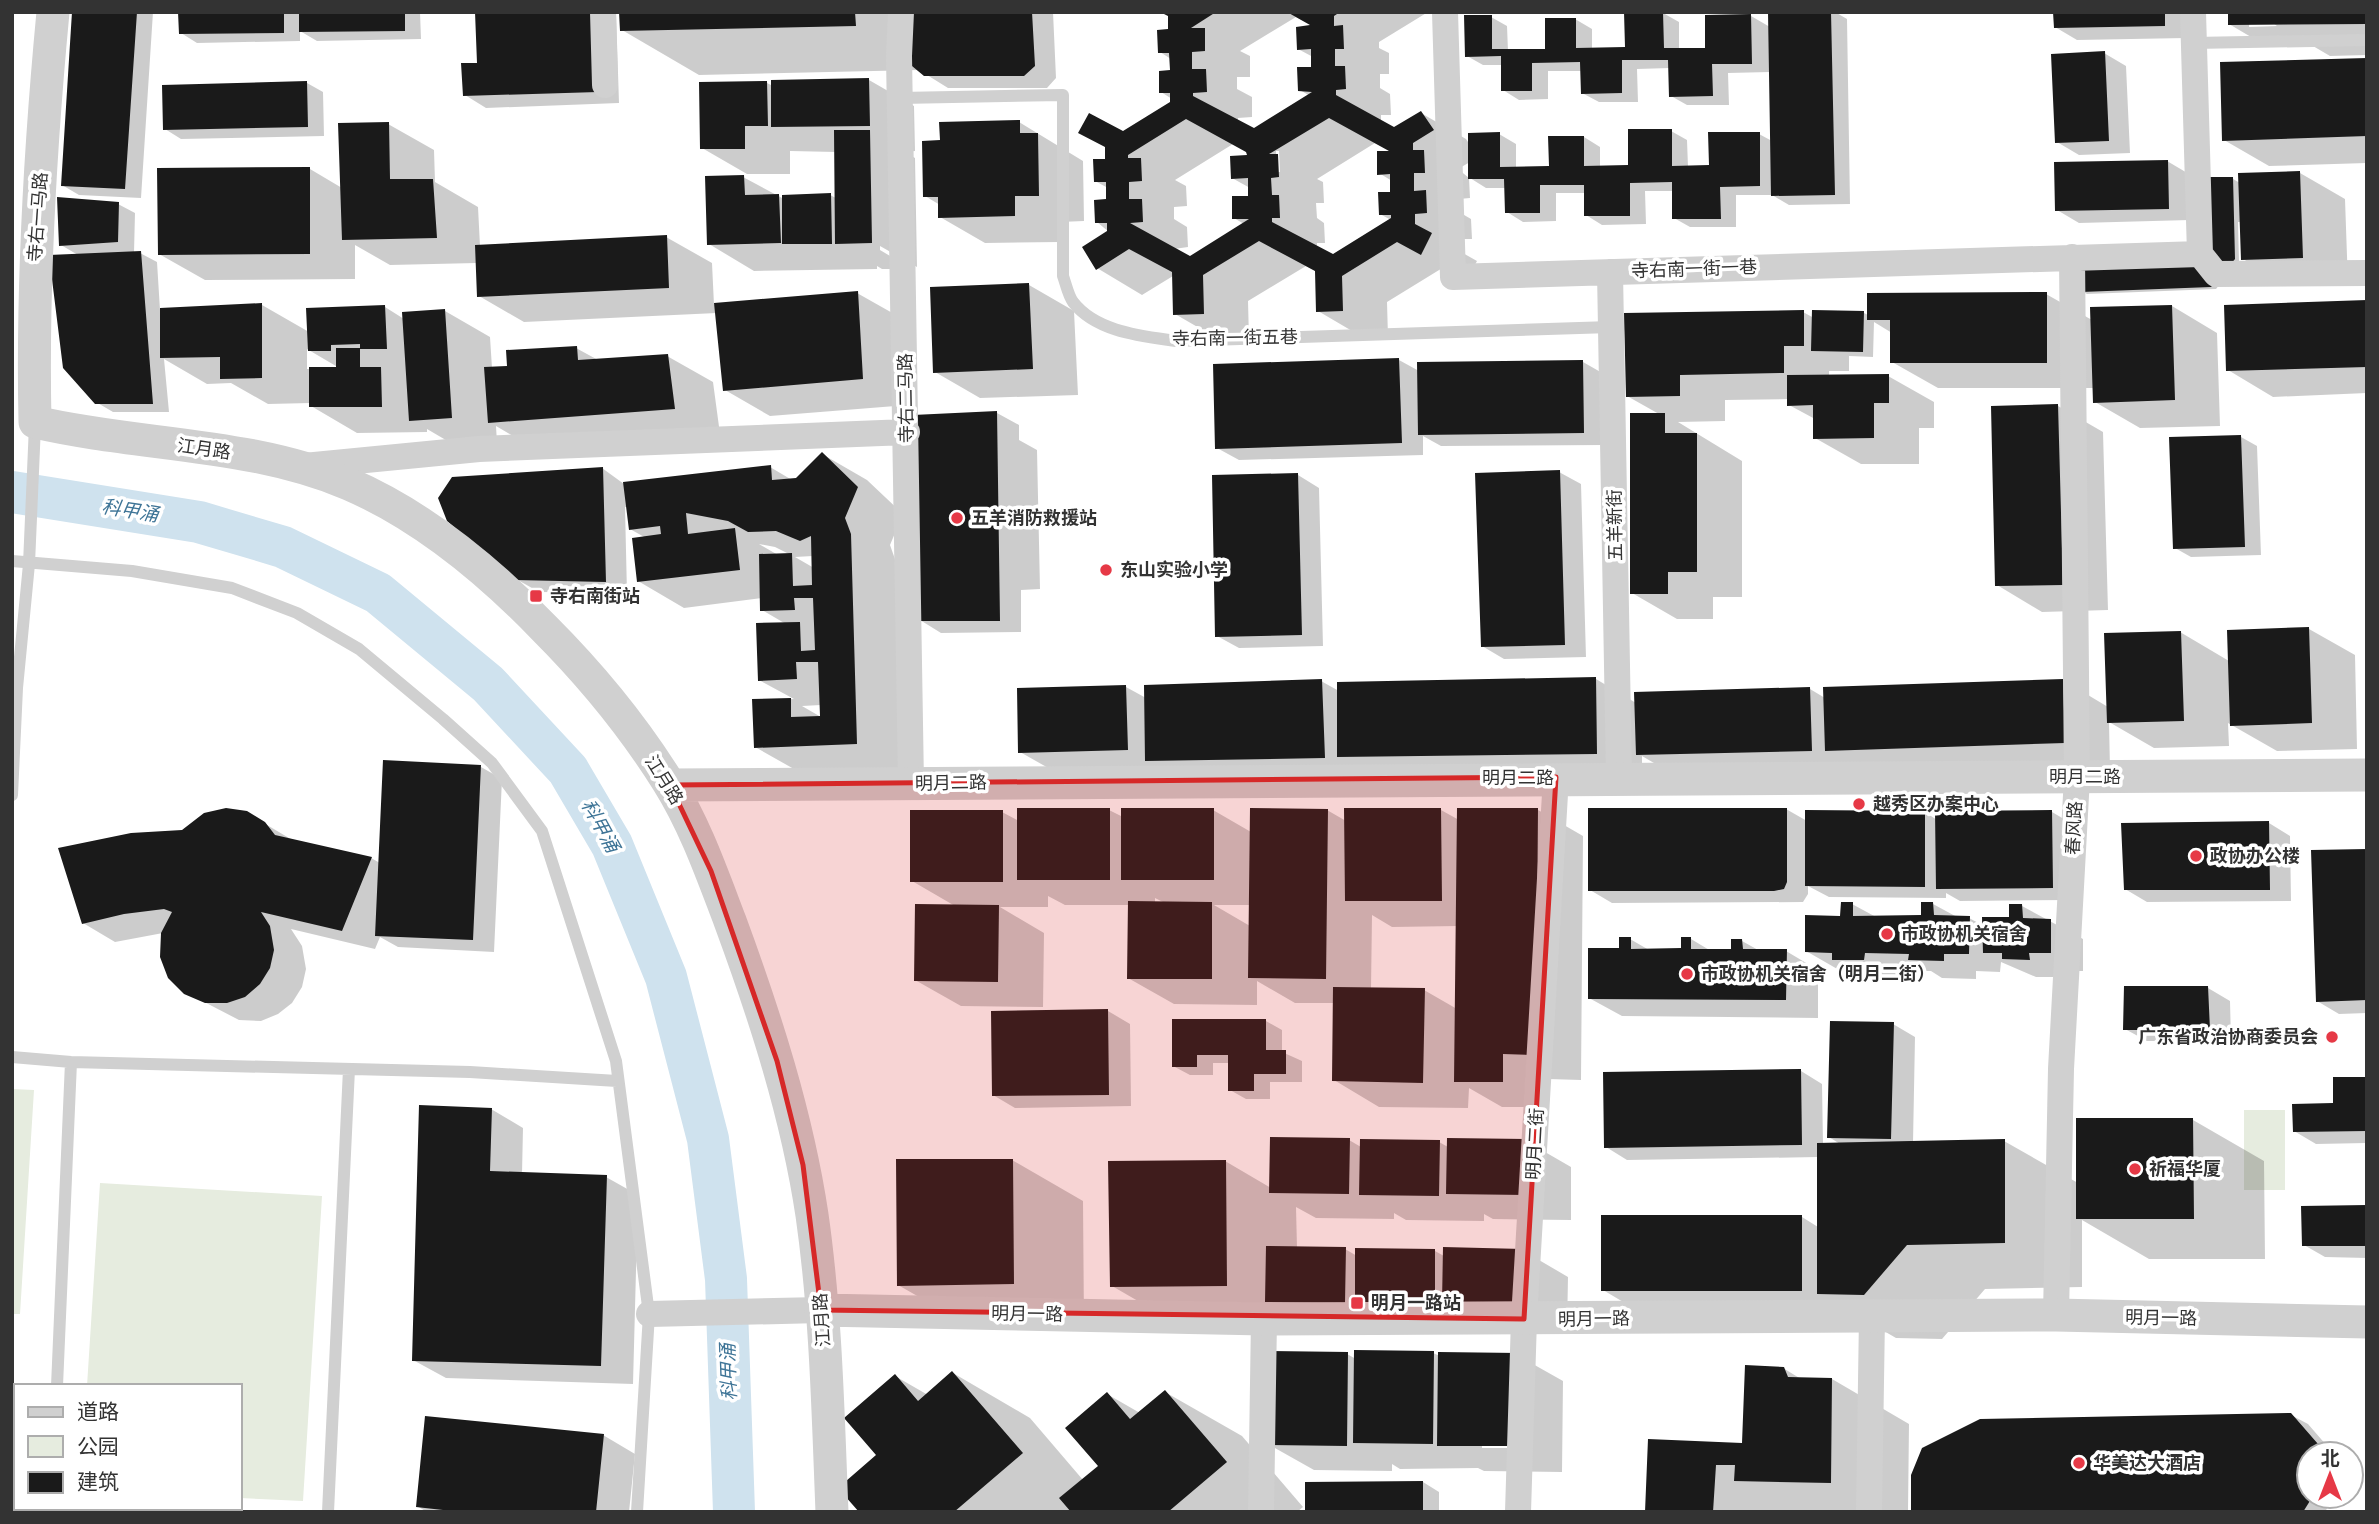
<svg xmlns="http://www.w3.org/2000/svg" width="2379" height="1524" viewBox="0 0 2379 1524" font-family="Signika,'Noto Sans SC',sans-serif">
  <rect width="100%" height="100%" fill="#fff"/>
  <path fill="#e6ecdf" d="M12 1089 34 1090 20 1314H12Z
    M2244 1110H2285V1190H2244Z
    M100 1183 322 1196 303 1501 240 1498V1386H87Z"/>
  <path fill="#0003" fill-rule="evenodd" d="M73 12H153L141 198 79 195 62 185Z
    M180 12H420L421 39 317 41 300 31V41L197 43 181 33Z
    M616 12 619 103 486 108 465 95 479 64Z
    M621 12H1053L1056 78 1047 88H948L919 70 699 75 622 30Z
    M1162 12H1428L1379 42V48L1389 53V74H1380V88L1390 94 1391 115H1381V122L1394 129 1421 113 1466 139 1470 145 1499 134 1516 144V168H1551L1584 137 1600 147V167H1630L1671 131 1687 140 1688 167H1711L1759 134 1772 141 1770 72 1728 73 1729 105H1687L1671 96 1670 68 1637 69 1638 102H1599L1582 93V71H1548V99L1519 100 1503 90V65H1483L1467 56 1491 17 1507 26 1508 51 1547 50 1575 19 1592 29V49H1627L1663 13 1679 22V49H1707L1751 16 1770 27 1769 12H1835L1847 19 1850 204 1789 205 1772 195H1736V227H1690L1674 218V191H1645L1646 224 1602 225 1586 215V193H1556V221L1523 222 1507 212 1506 188H1486L1470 178V162L1458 169 1469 178 1470 198 1459 199V212L1471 219 1472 239H1460L1461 252 1477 261 1467 280 1444 267 1387 302 1388 337 1364 338 1318 311 1317 272 1306 266 1248 301 1249 339 1220 340 1175 314 1173 276 1142 295 1097 268 1109 232 1097 222 1108 201V188L1095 181 1123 133 1172 103V99L1161 92 1172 72 1171 59 1160 52 1170 31V17ZM1296 17 1313 26 1298 49 1313 57V69L1300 90 1310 96 1254 130 1238 122V118L1252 117V97L1237 89V77H1250V56L1240 51ZM1375 143 1393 152 1379 173 1392 181V193L1380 214 1391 220 1333 256 1317 248V243H1325L1324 223 1317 218 1316 203H1324L1323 182 1317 179ZM1233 144 1248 152 1249 157 1232 178 1250 188V197L1234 218 1244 224 1190 258 1174 249 1188 247 1187 227 1174 219V207L1187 206 1186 186 1175 180ZM1276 151H1279L1280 172H1277Z
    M2055 12H2186V38L2077 40 2055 27Z
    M2367 12V55L2330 56 2296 36 2251 37 2229 24ZM2249 23H2273L2277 26 2249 27Z
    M2104 53 2126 66 2130 153 2079 155 2057 142Z
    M2367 59V163L2269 166 2224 140Z
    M869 80 914 106 915 151 905 152 915 158 917 267 880 246V250L912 269H882L877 266V269L754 271 709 244 743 177 784 199 830 195 836 198V152L790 151V174H747L702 148 767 83 773 86Z
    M307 83 323 92 324 136 181 139 165 129Z
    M1019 122 1083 161 1084 221 1060 222V242L985 243 940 217V205L925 196 942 142Z
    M388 124 434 150 435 182 478 207 480 246 666 237 712 263 714 305 857 293 903 319 908 405 770 416 725 390 717 313 524 322 479 296 477 263 390 265 355 245V279L205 280 159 254 310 169 342 188Z
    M2167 161 2189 174 2190 220 2079 223 2057 210Z
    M2300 173 2345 199 2348 284 2288 285 2243 259 2241 222H2238L2239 261 2216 289 2087 294 2082 291 2192 264 2233 179 2240 183Z
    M118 204 135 213 134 253H140L157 262 160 310 262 305 309 332 385 307 404 319 445 311 490 337 492 368 509 367 576 348 598 360 667 356 713 382 720 434 535 449 496 426 497 443 456 446 427 429V432L357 433 311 406V403L268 404 231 383 207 384 164 359 169 412H113L96 402 78 255 61 245ZM307 349 341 369H307Z
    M1029 285 1074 311 1078 395 980 398 935 372Z
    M2046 294 2092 320 2172 306 2217 333 2220 426 2140 428 2095 402V388H1938L1892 362V333L1874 322 1873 357 1849 356V371H1829V376H1888L1934 402V428H1919V464H1861L1815 438V419L1789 405V399L1725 400V421L1678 422 1742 461V597H1713V619H1677L1632 593 1659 414 1627 396 1803 312 1814 318 1864 313 1868 315Z
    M2367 302V393L2273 397 2228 370Z
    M1399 360 1419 371 1583 362 1604 374 1605 445 1441 446 1423 436V455L1239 460 1217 448Z
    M2058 406 2103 432 2108 610 2042 612 1997 585Z
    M997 413 1019 425V440L1037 450 1040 589 1021 590V632L941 633 920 620Z
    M2241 437 2257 446 2261 555 2191 557 2175 548Z
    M822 454 867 480 903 514 890 545 896 562 902 770 801 773 755 747 754 701 794 699 759 680 786 624 762 610V598L684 608 638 581 646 538 630 529 627 507H625L627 593 539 592 516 579 602 468 624 484 770 467 792 480 797 479ZM759 544 775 547 791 555H778ZM813 556 814 568 795 557ZM821 705V717L802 706Z
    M1559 472 1581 484 1586 657 1504 659 1482 646Z
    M1298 475 1319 488 1323 646 1239 648 1217 636Z
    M2309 629 2355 655 2357 749 2277 751 2228 723 2229 746 2154 748 2109 722 2110 769 1683 780 1642 756V779L1066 778 1020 752 1126 687 1146 698 1321 681 1339 691 1596 679 1636 703 1810 689 1825 698 2063 680 2108 707 2180 632 2229 661Z
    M481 767 502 779 494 952 398 947 380 937 375 949 291 929 302 946 306 969 302 987 292 1003 278 1014 261 1021 239 1020 185 992 163 933 115 942 83 923 183 832 247 813 294 841 371 858 380 863Z
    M1786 809 1807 821 1925 812 1937 820 2052 812 2074 825V900L1960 901 1946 893V898L1829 897 1808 886V894L1803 902 1612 903 1590 890Z
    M1109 810 1123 817 1213 810 1251 832 1327 810 1346 821 1441 810 1459 820 1538 810 1583 836 1581 1080 1548 1079V1107H1502L1469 1088 1468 1108 1379 1107 1334 1080 1335 1003H1295L1257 981V1005L1174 1004 1128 978 1129 905H1065L1048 896V907H1000L1044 933 1043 1007 961 1006 915 980 955 906 912 881 1002 812 1019 821ZM1155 898 1165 903H1155ZM1214 905H1250V926ZM1372 915 1392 927 1458 926 1457 1009 1424 990 1371 989Z
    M2269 823 2290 836 2291 901 2147 902 2125 889Z
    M2367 850V1013L2339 1014 2317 1001Z
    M1852 904 1876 917 1923 916 1933 904 1957 917 1969 918 1984 926 2010 919 2022 906 2083 939V971H2061V977H2036L2001 962 2000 972 1976 971V979L1942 978 1931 971H1897L1896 977H1866L1854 970H1839L1806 951Z
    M1630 939 1649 950H1682L1683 939H1691L1711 951H1732L1742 941 1760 951H1786L1818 970V1018L1622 1016 1589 998Z
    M2208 988 2230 1001 2231 1041H2147L2125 1029Z
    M1108 1011 1130 1024 1131 1106 1015 1108 993 1095Z
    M1266 1021 1282 1030V1052L1302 1061V1082H1270V1099H1246L1230 1090V1063H1213V1075H1190L1173 1066Z
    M1893 1024 1915 1037 1913 1143 2004 1141 2078 1183 2193 1120 2264 1161 2265 1259H2149L2082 1220V1287L1985 1289 1942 1339 1896 1338 1834 1302 1635 1309 1603 1290 1802 1217 1818 1227V1157L1627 1160 1606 1147 1801 1071 1822 1084 1823 1144H1840L1829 1137Z
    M2367 1079V1143L2316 1144 2294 1131Z
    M491 1109 523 1128 522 1174 606 1177 638 1195 633 1384 446 1378 413 1360Z
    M1349 1140 1361 1147 1439 1142 1448 1147 1526 1141 1571 1167V1220L1493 1219 1484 1214V1221L1406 1220 1394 1213V1219L1316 1218 1296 1207 1297 1248 1345 1249 1357 1256 1435 1251 1444 1256 1522 1250 1568 1277 1567 1330 1183 1327 1112 1286 1225 1161 1271 1188Z
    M1012 1160 1083 1201 1084 1325 970 1326 898 1285Z
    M2367 1207V1258L2325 1257 2304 1245Z
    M1433 1353 1440 1356 1517 1355 1563 1381 1562 1472 1484 1471 1478 1468 1400 1469 1392 1464V1471L1314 1470 1268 1444 1347 1354 1356 1359ZM1482 1444 1525 1445V1448H1482Z
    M1783 1368 1801 1379H1832L1909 1424 1908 1512H1647L1744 1445Z
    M953 1373 1030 1418 1083 1480 1100 1466 1107 1394 1140 1413 1165 1392 1242 1436 1303 1507 1297 1512H861L879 1455 895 1376 928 1395Z
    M12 1404H16V1493L12 1492Z
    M2291 1415 2308 1424 2334 1454H2309V1496H2334L2325 1512H1912Z
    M603 1435 635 1454 629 1512H427L417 1506Z
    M1423 1482 1439 1492V1512H1306Z"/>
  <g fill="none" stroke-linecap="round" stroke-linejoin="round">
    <path stroke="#cfe2ee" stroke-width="42" d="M12 492 199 522 283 547 378 593 488 684 568 770 612 845 666 977 708 1139 726 1279 734 1512"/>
  </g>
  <path fill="#1a1a1a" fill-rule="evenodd" d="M72 12H137L125 189 61 186Z
    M178 12H284V33L179 34Z
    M299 12H405V31L299 32Z
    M475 12H595L598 92 463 96 461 63H477Z
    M619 12H855L856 26 620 31Z
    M910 12H1032L1035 66 1024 76H924L912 66Z
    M1160 12H1216L1191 28H1205V51L1192 52V69H1206L1207 92 1193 93V96L1254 128 1312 92 1298 91 1297 67H1311V49L1297 50 1296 27 1310 25 1287 12H1340L1334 16V26L1343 25 1344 49H1335V66H1345L1346 89 1336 90V95L1394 127 1421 111 1434 130 1413 143V150H1424L1425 173H1414V191L1426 190 1427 213 1415 214V224L1432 233 1421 255 1397 242 1342 276 1343 311 1316 312 1315 271 1259 241 1203 275 1204 314 1173 315 1172 272 1129 249 1096 270 1082 247 1107 231V223H1095L1094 200 1106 199V182H1094L1093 159H1105V147L1078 133 1089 113 1123 131 1170 102V93H1159V71L1170 70 1169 53H1158L1157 30 1168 29V16ZM1329 118 1389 151H1377V175L1390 174V192H1378L1379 215H1391V218L1333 254 1272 222V218H1280L1279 195H1272L1271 178 1279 177 1278 154H1269ZM1186 119 1246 152 1247 155 1230 156 1231 179 1248 178V196H1232V219H1249L1190 256 1130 223 1143 222 1142 199H1129V182L1142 181 1141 158H1128V155Z
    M1624 12H1663L1664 48H1705V15L1751 14 1752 64H1712L1713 96 1669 97 1668 60H1622V93L1581 94 1580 62 1532 63V91H1501V56L1465 57 1464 15H1492V49H1545V18H1576V48L1625 47Z
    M1768 12H1831L1835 195 1771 196Z
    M2053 12H2165V26L2054 28Z
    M2228 12H2367V24L2228 25Z
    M2105 51 2109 141 2055 143 2051 54Z
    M2367 58V136L2222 141 2220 62Z
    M869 78 870 126 771 127V80Z
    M307 81 308 127 163 130 162 85Z
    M767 81 768 126H745V149H700L699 82Z
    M1020 120V133H1038L1039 196H1015V216L938 218V197H923L922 141 940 140 939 122Z
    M389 122 390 179H433L437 238 342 240 338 123Z
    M1628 129H1672V166L1709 165 1708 132H1760V186L1720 187 1721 219H1672V182L1630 183V216H1584V185H1540V213H1505L1504 179H1468V133L1500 132V167L1549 166 1548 136H1584V166L1628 165Z
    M834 130H870L872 243 835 244Z
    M2168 160 2169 209 2055 211 2054 162Z
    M310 167V254L158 255 157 168Z
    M2300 171 2303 258 2241 260 2238 173Z
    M744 175 745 195 779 194 781 243 707 245 705 176Z
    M2204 177H2233L2235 259 2211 287 2081 292V262L2191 263Z
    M831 193 832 244H782V195Z
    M57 197 119 202 118 242 59 246Z
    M667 235 669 288 477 297 475 245Z
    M141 251 153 404H95L63 368 49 255Z
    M1029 283 1033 369 933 373 930 287Z
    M858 291 863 379 723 391 714 303Z
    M2047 292V363H1890V320H1867V293Z
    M2367 300V367L2226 371 2224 305Z
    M262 303V378L220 379V357L160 358V308Z
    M385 305 387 349H360V344L331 345V351H308L306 308Z
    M2172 305 2175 400 2093 403 2090 307Z
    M445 309 452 418 409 421 402 312Z
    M1804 310V346H1784V373L1680 375V396L1626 397 1624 313Z
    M1812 310 1864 311 1863 352 1811 351Z
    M577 346 578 360 668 354 675 409 488 423 484 367 507 366 506 350Z
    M336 348H360V367H381L382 407H309V367H336Z
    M1399 358 1402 443 1215 449 1213 364Z
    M1583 360 1584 433 1418 435 1417 362Z
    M1889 374V403H1874V438L1813 439V405L1787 406V375Z
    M2058 404 2063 585 1995 586 1991 406Z
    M997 411 1000 621H918L913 415Z
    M1630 413H1665V433H1697V572H1668V594H1630Z
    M2241 435 2245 547 2173 549 2169 437Z
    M822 452 858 487 845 518 851 534 857 744 754 748 752 699 791 698V717L820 716 818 662H796L797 679 758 681 756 623 800 622 801 651 815 650 813 598H794L795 610 760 611 759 554 792 553 793 586 812 585 811 536 800 541 776 531 748 532 728 521 686 513 688 534 735 528 740 570 637 582 632 538 661 534 660 526 629 530 623 482 771 465 772 480 796 478Z
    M603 467 606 582 515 580 447 521 438 498 452 477Z
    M1560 470 1565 645 1481 647 1475 473Z
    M1298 473 1302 635 1215 637 1212 475Z
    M2309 627 2312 723 2230 726 2227 630Z
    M2181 631 2184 721 2107 723 2104 633Z
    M1596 677 1597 754 1337 757V682Z
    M1322 679 1325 758 1145 761 1144 685Z
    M2063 679 2065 743 1825 751 1823 687Z
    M1126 685 1128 750 1018 753 1017 688Z
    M1810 687 1812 751 1636 755 1634 692Z
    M383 760 481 765 473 940 375 936Z
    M226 808 247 811 265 822 275 835 372 857 342 931 261 912 270 926 274 950 270 968 260 984 245 997 227 1003H205L184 994 168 978 160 957 161 933 172 912 164 909 124 914 82 924 58 848 131 833 182 830 204 813Z
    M1017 808H1110V880H1017Z
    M1121 808H1214V880H1121Z
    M1250 808 1328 809 1326 979 1248 978Z
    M1344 808H1441L1442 901H1345Z
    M1457 808H1538L1536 1055 1503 1054V1082H1454Z
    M1588 808H1787V882L1784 889 1774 891H1588Z
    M910 810H1003V882H910Z
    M1805 810 1925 811V887L1805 886Z
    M2052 810 2053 888 1936 889 1935 811Z
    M2269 821 2270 890H2124L2121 823Z
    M2367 849V1000L2316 1002 2311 850Z
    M1128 901 1212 902V979H1127Z
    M1841 902H1853V916L1921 915V902H1933L1934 915 1970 916 1969 954H1944V961L1908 960 1909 954 1865 953 1864 960H1832V953L1805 952V915L1840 916Z
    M915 904 999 905 998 982 914 981Z
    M2009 904H2022L2023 918 2051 919V953H2029L2030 960 2002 959V953H1983L1982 917H2009Z
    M1619 937H1631V949L1681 948V937H1691V949H1731V939H1742L1743 949H1787L1786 1000 1588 999V948H1619Z
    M2124 986H2208L2210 1030H2123Z
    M1333 987 1425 988 1423 1083 1332 1081Z
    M1108 1009 1109 1095 992 1096 991 1011Z
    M1172 1019H1266V1050H1286V1074H1254V1091H1228V1055H1197V1067H1172Z
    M1830 1021 1894 1022 1891 1139 1827 1138Z
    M1801 1069 1802 1145 1604 1148 1603 1072Z
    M2333 1077H2367V1131L2293 1132 2292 1104 2333 1103Z
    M419 1105 492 1108 490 1171 607 1175 601 1366 412 1361Z
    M2076 1118H2193L2194 1219H2076Z
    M1270 1137 1350 1138 1349 1194 1269 1193Z
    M1447 1138 1526 1139V1195L1446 1194Z
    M1360 1139 1440 1140 1439 1196 1359 1195Z
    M2005 1139V1243L1907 1245 1864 1295 1817 1294V1143Z
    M896 1159H1013L1014 1284 897 1286Z
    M1226 1160 1227 1286 1110 1287 1108 1161Z
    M2367 1205V1246H2302L2301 1206Z
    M1601 1215H1802V1291H1601Z
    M1266 1246 1346 1247 1345 1303 1265 1302Z
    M1443 1247 1523 1249 1521 1304 1442 1303Z
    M1355 1248 1435 1249V1305L1355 1304Z
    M1354 1350 1434 1351 1433 1444 1353 1443Z
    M1268 1351 1348 1352 1347 1446 1267 1445Z
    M1438 1352 1518 1353 1517 1446H1437Z
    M1745 1365 1784 1367 1788 1377 1832 1378 1831 1483 1734 1481 1735 1465H1716L1713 1512H1645L1648 1439 1742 1443Z
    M952 1371 1023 1453 954 1512H859L838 1488 876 1455 844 1418 895 1374 918 1401Z
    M1165 1390 1227 1462 1168 1512H1071L1059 1498 1098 1466 1065 1428 1107 1392 1130 1419Z
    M12 1402 16 1403V1478H12Z
    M2291 1413 2318 1444V1454H2309V1496H2313L2303 1512H1911V1475L1922 1448 1980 1419Z
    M425 1416 604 1434 596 1512H461L416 1507Z
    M1423 1481V1512H1305V1482Z"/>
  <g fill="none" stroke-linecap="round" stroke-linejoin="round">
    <path stroke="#d0d0d0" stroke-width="12" d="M2193 43 2367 40
      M900 98 1063 95V276C1066 284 1068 295 1073 302 1096 332 1142 336 1176 341L1611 327
      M12 561 132 571 232 588 297 613 359 649 443 719 492 763 542 831 616 1061 649 1314 637 1512
      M12 795 17 688 29 564 35 425
      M12 1057 71 1062 470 1072 617 1081
      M57 1386 71 1062
      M62 1508 65 1512
      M328 1512 349 1069"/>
    <path stroke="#d0d0d0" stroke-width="26" d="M603 12 605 85
      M901 12 899 56 911 784
      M1445 12 1453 277 2200 254
      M2193 12 2200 254 2216 274 2367 273
      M1610 272 1619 778
      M304 466 479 449 907 432
      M649 1314 821 1310
      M2056 1315 2061 1069 2077 777 2072 257
      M1261 1512 1264 1319
      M1518 1512 1524 1319 1556 777
      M1869 1512 1872 1316"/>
    <path stroke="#d0d0d0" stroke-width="33" d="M53 12C40 149 32 285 35 422 138 446 250 442 349 484 423 516 488 570 544 628 591 675 633 726 668 782 695 825 712 874 730 921 765 1016 797 1115 812 1215 826 1313 828 1413 832 1512
      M670 785 2367 775
      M821 1310 1264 1319 2056 1315 2367 1322"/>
  </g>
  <path fill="#d62828" fill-opacity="0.2" stroke="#d62828" stroke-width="5" stroke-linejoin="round" d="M1556 777 1524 1319 821 1310 803 1165 777 1061 711 871 670 785Z"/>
  <g fill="#e63946" stroke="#fff" stroke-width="2.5">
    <circle cx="957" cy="518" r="7"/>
    <circle cx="1106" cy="570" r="7"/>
    <rect x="529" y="589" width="14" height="14" rx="3.5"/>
    <circle cx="1859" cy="804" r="7"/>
    <circle cx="2196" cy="856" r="7"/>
    <circle cx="1887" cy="934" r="7"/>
    <circle cx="1687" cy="974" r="7"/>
    <circle cx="2332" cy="1037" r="7"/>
    <circle cx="2135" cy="1169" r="7"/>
    <rect x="1350" y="1296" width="14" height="14" rx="3.5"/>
    <circle cx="2079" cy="1463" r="7"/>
  </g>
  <g text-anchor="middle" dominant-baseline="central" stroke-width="7" stroke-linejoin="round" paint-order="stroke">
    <g font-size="18" fill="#333" stroke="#fff">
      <text transform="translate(38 217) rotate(-86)">寺右一马路</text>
      <text transform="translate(1694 269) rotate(-2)">寺右南一街一巷</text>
      <text transform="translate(1235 338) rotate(-1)">寺右南一街五巷</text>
      <text transform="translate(906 398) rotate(-91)">寺右二马路</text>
      <text transform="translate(204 449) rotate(8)">江月路</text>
      <text transform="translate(1615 525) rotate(-91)">五羊新街</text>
      <text x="2085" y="777">明月二路</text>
      <text x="1518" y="778">明月二路</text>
      <text transform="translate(664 780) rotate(58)">江月路</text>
      <text transform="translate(951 783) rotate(-1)">明月二路</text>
      <text transform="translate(2074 828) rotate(-87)">春风路</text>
      <text transform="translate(1535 1144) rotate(-87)">明月二街</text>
      <text transform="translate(1027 1314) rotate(1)">明月一路</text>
      <text transform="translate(2161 1318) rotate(1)">明月一路</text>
      <text transform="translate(1594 1319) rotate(-1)">明月一路</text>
      <text transform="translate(822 1320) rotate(-94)">江月路</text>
    </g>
    <g font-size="18" font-weight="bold" fill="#333" stroke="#fff" text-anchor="start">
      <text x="971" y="518">五羊消防救援站</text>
      <text x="1120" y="570">东山实验小学</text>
      <text x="550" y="596">寺右南街站</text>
      <text x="1873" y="804">越秀区办案中心</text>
      <text x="2210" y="856">政协办公楼</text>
      <text x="1901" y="934">市政协机关宿舍</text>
      <text x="1701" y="974">市政协机关宿舍（明月二街）</text>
      <text x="2318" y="1037" text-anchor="end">广东省政治协商委员会</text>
      <text x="2149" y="1169">祈福华厦</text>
      <text x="1371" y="1303">明月一路站</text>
      <text x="2093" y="1463">华美达大酒店</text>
    </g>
    <g font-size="19" font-style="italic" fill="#3f7597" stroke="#fff">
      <text transform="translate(130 511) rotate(9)">科甲涌</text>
      <text transform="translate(600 826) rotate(61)">科甲涌</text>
      <text transform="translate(729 1372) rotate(-92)">科甲涌</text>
    </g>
  </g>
  <rect width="2379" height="1524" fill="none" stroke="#333333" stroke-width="28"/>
  <rect x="14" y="1384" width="228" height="126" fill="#ffffff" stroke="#adadad" stroke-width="2"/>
  <rect x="28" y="1407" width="35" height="10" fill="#d0d0d0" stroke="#adadad" stroke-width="2"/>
  <text x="77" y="1419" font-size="21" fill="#333333">道路</text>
  <rect x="28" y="1436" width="35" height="21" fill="#e6ecdf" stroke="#adadad" stroke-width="2"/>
  <text x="77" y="1454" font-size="21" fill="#333333">公园</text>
  <rect x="28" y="1472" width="35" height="21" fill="#1a1a1a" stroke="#adadad" stroke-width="2"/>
  <text x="77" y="1489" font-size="21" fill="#333333">建筑</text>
  <g transform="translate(2330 1475)"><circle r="33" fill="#ffffff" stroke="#adadad" stroke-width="2"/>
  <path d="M0-5L12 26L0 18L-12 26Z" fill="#e63946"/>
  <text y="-10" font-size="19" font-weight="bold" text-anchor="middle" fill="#333333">北</text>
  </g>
</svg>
